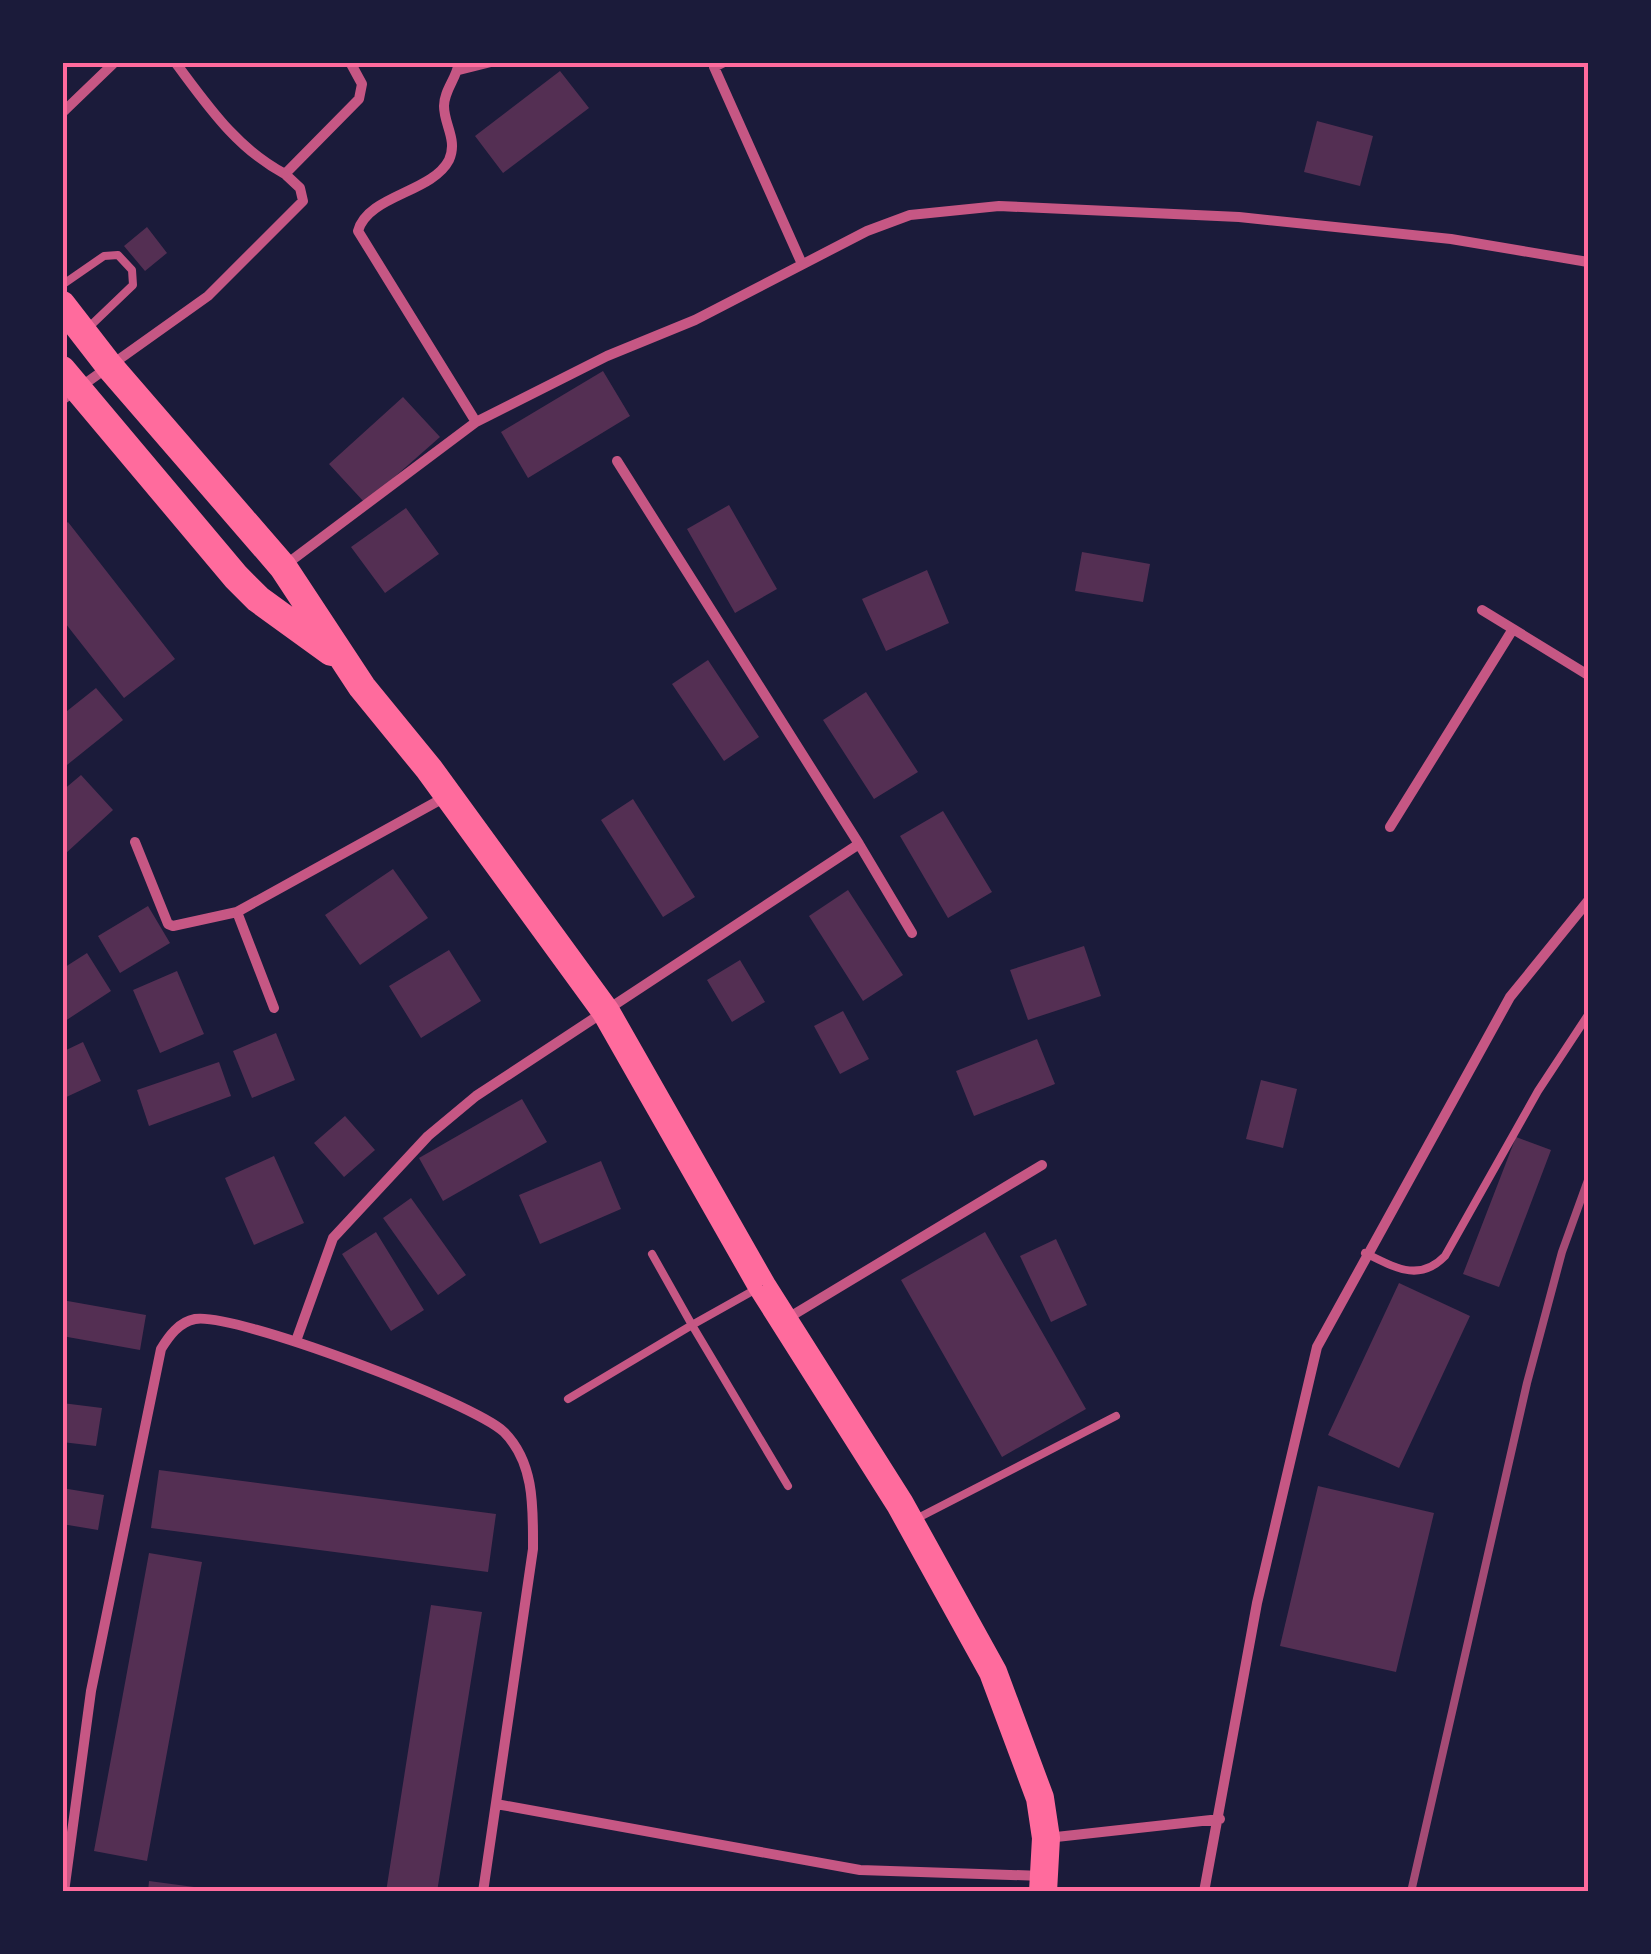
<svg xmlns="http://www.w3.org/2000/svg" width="1651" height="1954" viewBox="0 0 1651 1954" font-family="Lato,sans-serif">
  <rect width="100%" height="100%" fill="#1b1b3a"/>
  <path fill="#542f53" d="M560 71 589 108 503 173 475 136Z
    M1317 121 1373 136 1360 186 1304 172Z
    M147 227 167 253 145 271 124 246Z
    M603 371 630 416 528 478 501 432Z
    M403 397 440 437 365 503 329 464Z
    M729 505 777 589 735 613 687 529Z
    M406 508 439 554 385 593 351 547Z
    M68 522 175 659 124 698 62 619V527Z
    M1082 552 1150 564 1143 602 1075 591Z
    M927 570 949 623 886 651 862 599Z
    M708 660 759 737 724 761 672 684Z
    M96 688 123 720 62 769V715Z
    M866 692 918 772 874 799 823 720Z
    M81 775 113 810 65 854 62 791Z
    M633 799 695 897 663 917 601 820Z
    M943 811 992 892 948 918 900 836Z
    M393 869 428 918 360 965 325 915Z
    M848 890 903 975 863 1001 809 916Z
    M148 906 170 943 120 973 98 936Z
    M1084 946 1101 996 1028 1020 1010 970Z
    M449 950 481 1001 421 1038 389 986Z
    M87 953 111 991 62 1023V969Z
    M740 960 765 1002 732 1022 707 980Z
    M177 971 204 1034 160 1053 133 990Z
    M843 1011 869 1059 840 1074 814 1026Z
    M276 1033 295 1080 252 1098 233 1051Z
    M1037 1039 1055 1084 974 1116 956 1071Z
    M83 1042 101 1081 62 1099V1052Z
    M219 1062 231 1096 149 1126 137 1090Z
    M1261 1080 1297 1089 1283 1148 1246 1139Z
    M522 1099 547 1142 443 1201 419 1158Z
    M345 1116 375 1150 344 1177 314 1143Z
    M1516 1137 1551 1150 1499 1287 1463 1274Z
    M274 1156 304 1223 254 1245 225 1178Z
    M601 1161 621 1209 540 1244 519 1195Z
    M411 1198 466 1275 438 1295 383 1218Z
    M376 1232 424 1310 391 1331 342 1254Z
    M985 1232 1086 1409 1002 1457 901 1280Z
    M1056 1239 1087 1305 1051 1322 1020 1256Z
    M1399 1283 1470 1316 1399 1468 1328 1435Z
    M62 1300 146 1315 140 1350 62 1336Z
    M62 1403 102 1408 96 1446 62 1442Z
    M159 1470 496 1514 488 1572 151 1528Z
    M1318 1486 1434 1513 1396 1672 1280 1646Z
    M62 1488 104 1495 98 1530 62 1524Z
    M149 1553 202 1562 147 1861 94 1851Z
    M431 1605 482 1612 437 1892H386Z
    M149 1881 209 1889V1892H148Z"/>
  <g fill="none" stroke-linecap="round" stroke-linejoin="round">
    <path stroke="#c65784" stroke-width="8" d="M62 285 104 256 118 255 132 270 133 285 86 330
      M1365 1253C1394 1267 1419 1283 1445 1256L1538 1091 1588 1015
      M758 1288 692 1325 788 1486
      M568 1399 692 1325 652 1254
      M914 1520 1116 1416"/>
    <path stroke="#c65784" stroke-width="10" d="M175 62C208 106 236 148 285 174
      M724 62 714 67 802 264
      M459 70 491 62
      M62 113 115 62
      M62 400 208 296 303 201 300 188 285 174 359 99 362 84 350 62
      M476 422 607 356 695 320 867 231 910 215 999 206 1239 217 1451 239 1588 262
      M284 566 476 422 358 231C368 195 432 193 449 160 458 140 444 125 444 106 444 90 457 78 459 62
      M1482 610 1588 675
      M1390 827 1513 629
      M135 842 168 924 173 926 237 912 447 796
      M859 844 912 933
      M237 912 274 1008
      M788 1318 1042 1165
      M296 1341 333 1238 428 1136 476 1096 859 844 617 461
      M496 1804 860 1870 1043 1876
      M1047 1838 1220 1819
      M64 1892 91 1691 161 1349C169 1336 179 1322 195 1319 235 1312 474 1403 504 1432 535 1463 533 1509 533 1549L483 1892
      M1204 1892 1257 1603 1317 1347 1510 997 1588 901"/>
    <path stroke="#ff6b9d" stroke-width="28" d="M62 305 110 367 283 567 362 687 429 769 606 1012 762 1286 900 1504 993 1672 1040 1798 1046 1838 1043 1892
      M62 370 236 577 258 599 331 652"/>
    <path stroke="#a44b75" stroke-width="8" d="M1411 1892 1527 1383 1562 1252 1588 1180"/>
  </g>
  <rect width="1651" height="1954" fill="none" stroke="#1b1b3a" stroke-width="130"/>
  <rect x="65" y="65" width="1521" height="1824" fill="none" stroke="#ff6b9d" stroke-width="4"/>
</svg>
